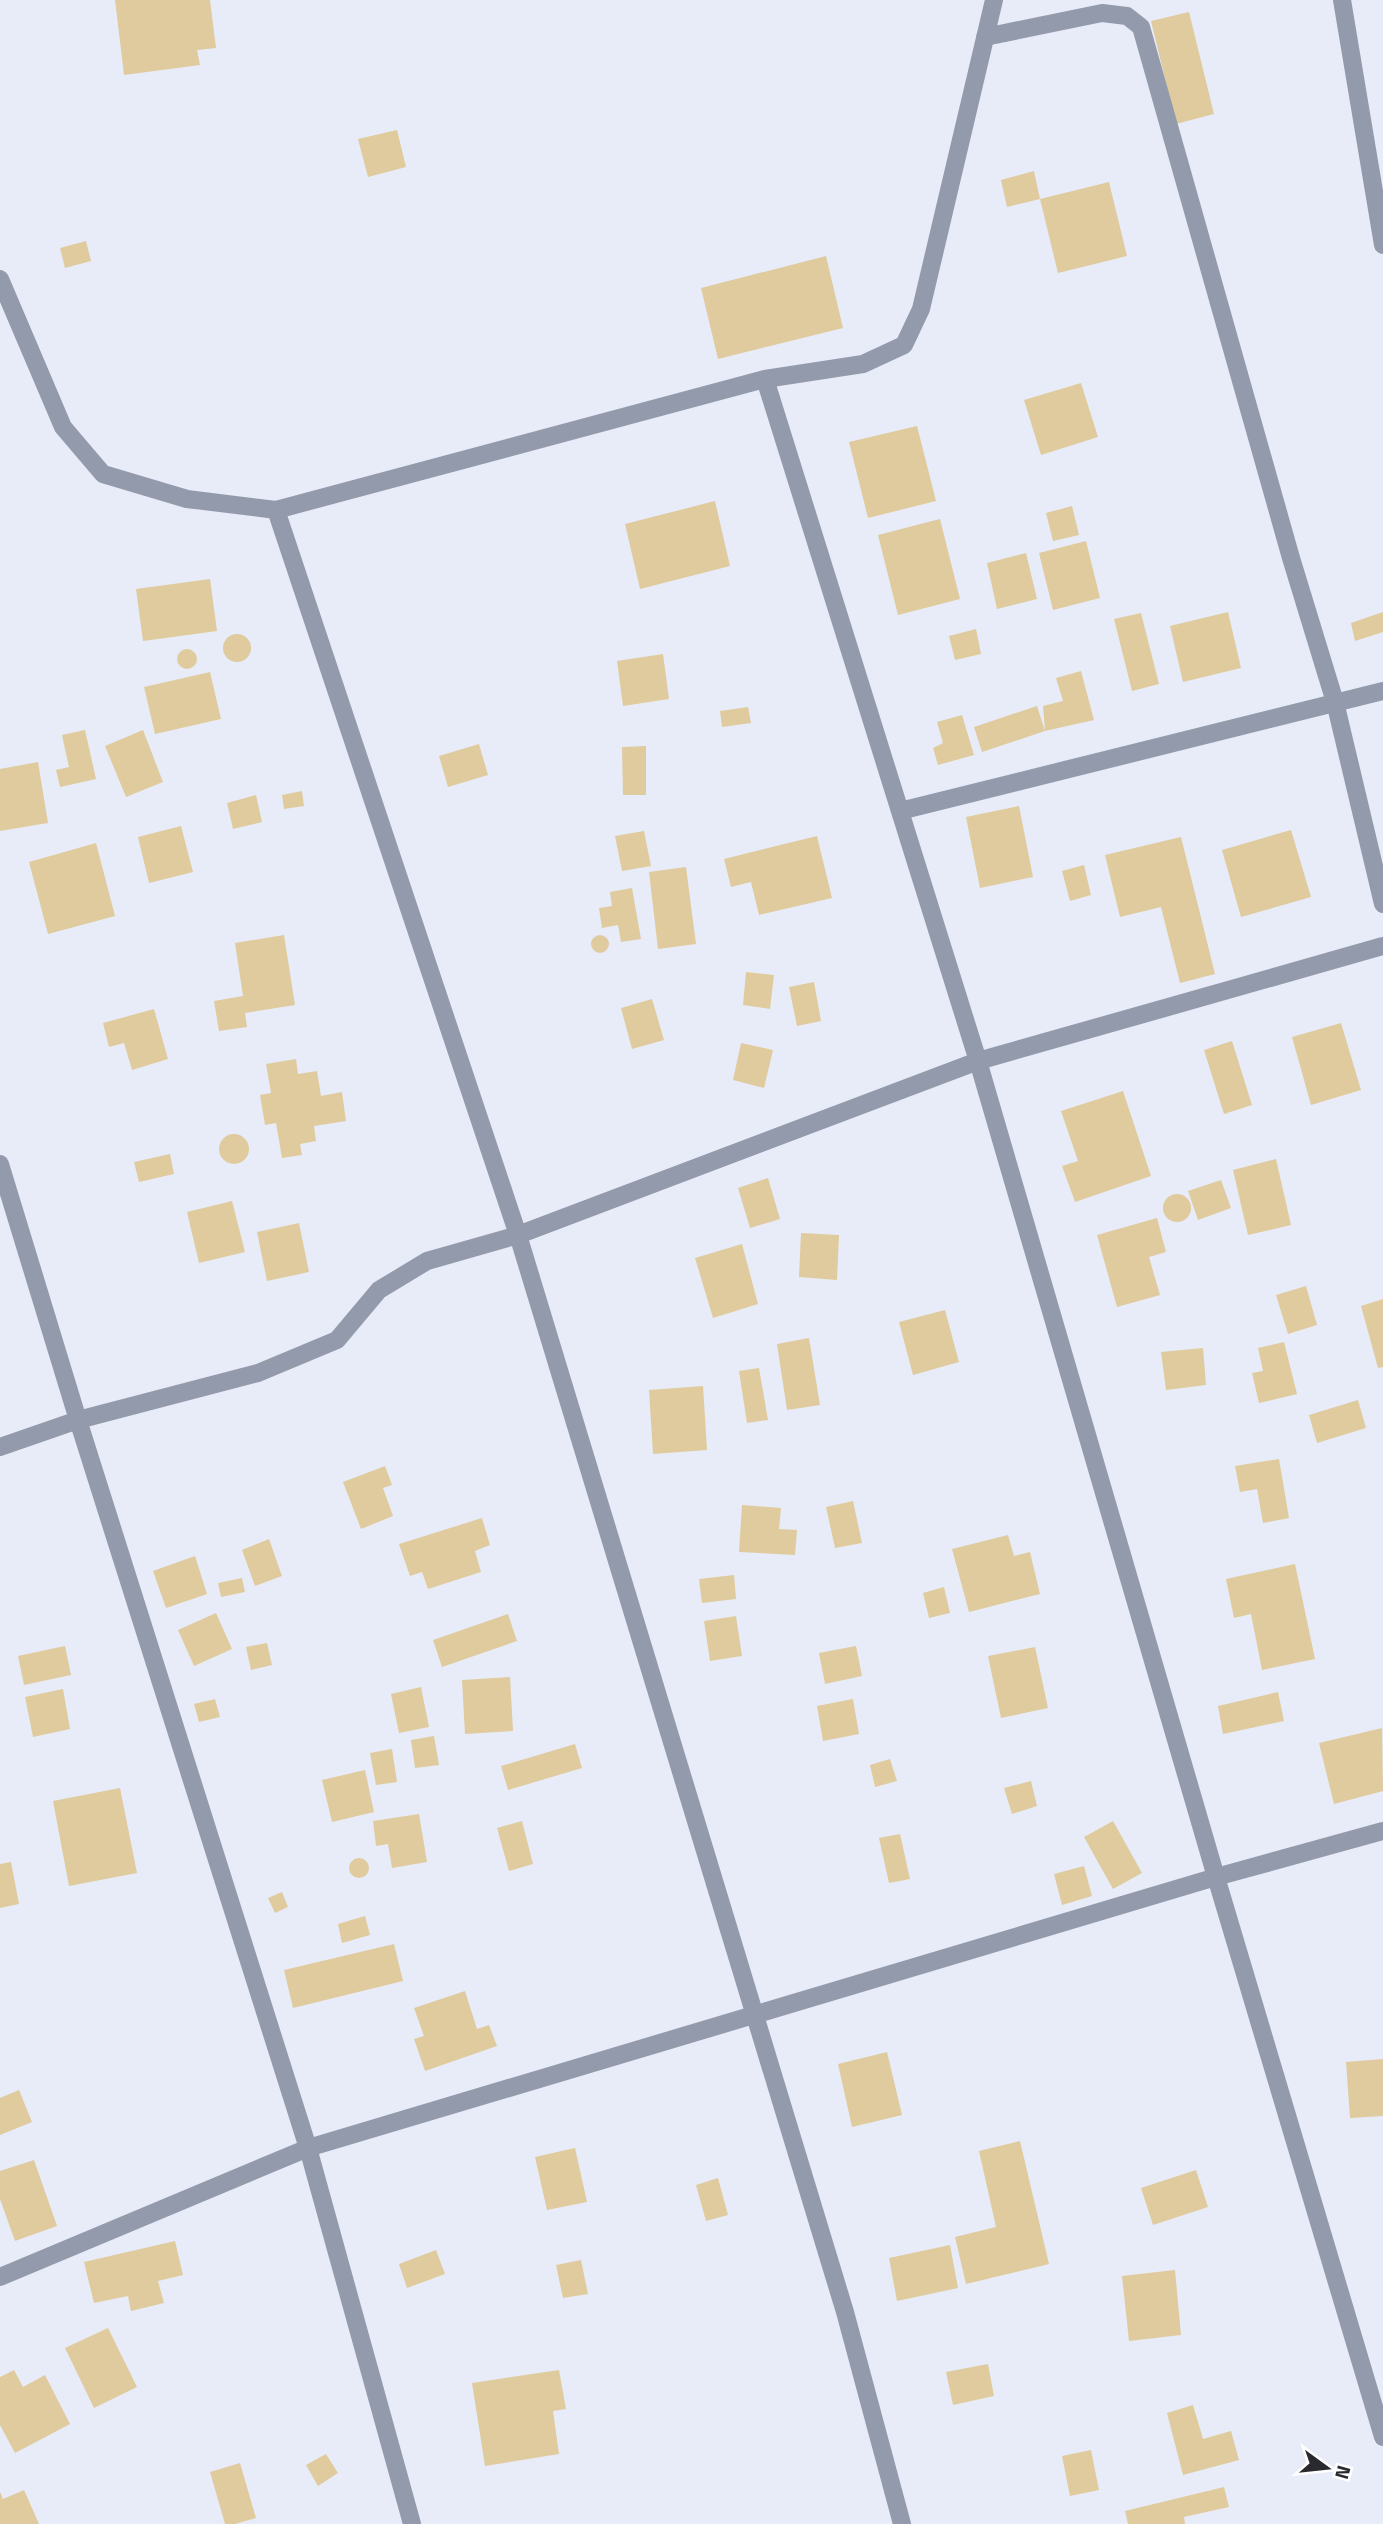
<svg xmlns="http://www.w3.org/2000/svg" width="1383" height="2524" viewBox="0 0 1383 2524" font-family="'Titillium Web',sans-serif">
  <rect width="100%" height="100%" fill="#e8ecf8"/>
  <path fill="#dfcb9d" d="M115 0H210L216 48 197 50 200 65 124 75Z
    M1189 12 1214 114 1176 124 1151 21Z
    M397 130 406 167 368 177 358 139Z
    M1034 171 1040 199 1007 207 1001 180Z
    M1109 182 1127 256 1058 273 1040 199Z
    M86 241 91 261 65 268 60 248Z
    M826 256 843 328 718 359 701 288Z
    M1081 383 1098 437 1041 455 1024 400Z
    M917 426 936 501 868 518 849 442Z
    M715 501 730 566 640 589 625 524Z
    M1072 506 1079 535 1053 541 1046 513Z
    M940 519 960 599 898 615 878 535Z
    M1086 541 1100 598 1053 610 1039 553Z
    M1026 553 1037 599 997 609 987 563Z
    M210 579 217 631 143 641 136 589Z
    M1228 612 1241 668 1183 682 1170 626Z
    M1383 612V632L1355 641 1351 623Z
    M1141 613 1159 684 1132 691 1114 619Z
    M976 629 981 654 955 660 949 636Z
    M223 648a14 14 0 1 1 28 0a14 14 0 1 1-28 0Z
    M177 659a10 10 0 1 1 20 0a10 10 0 1 1-20 0Z
    M663 654 669 699 623 706 617 661Z
    M1081 671 1094 720 1045 731 982 752 974 727 1037 706 1045 731 1043 706 1063 701 1056 678Z
    M210 672 221 719 155 734 144 687Z
    M748 707 751 723 722 727 720 711Z
    M962 715 974 755 938 765 933 748 943 743 937 722Z
    M85 730 96 779 60 787 56 770 69 767 62 735Z
    M143 730 163 782 126 797 105 746Z
    M479 744 488 775 448 787 439 756Z
    M646 746V795H623L622 747Z
    M38 762 48 823 0 831V769Z
    M302 791 304 806 284 809 282 795Z
    M256 795 262 822 233 829 227 803Z
    M1019 806 1033 877 980 888 966 817Z
    M181 826 193 872 149 883 138 837Z
    M1291 830 1311 897 1241 917 1222 850Z
    M644 831 651 866 622 871 615 836Z
    M817 836 832 898 759 915 751 882 731 887 724 859Z
    M1181 837 1215 974 1180 983 1161 907 1120 917 1105 855Z
    M96 843 115 916 48 934 29 862Z
    M1084 865 1091 895 1070 901 1062 871Z
    M686 867 696 944 658 949 649 872Z
    M632 888 641 939 621 942 618 925 602 928 599 908 612 906 610 892Z
    M284 935 295 1005 245 1013 247 1027 219 1031 214 1001 243 996 235 943Z
    M591 944a9 9 0 1 1 18 0a9 9 0 1 1-18 0Z
    M746 972 774 975 770 1009 743 1005Z
    M814 982 821 1021 797 1026 789 987Z
    M652 999 664 1040 632 1049 621 1008Z
    M154 1009 168 1059 132 1070 124 1043 109 1047 103 1023Z
    M1341 1023 1361 1090 1311 1105 1292 1037Z
    M1232 1041 1252 1105 1224 1114 1204 1050Z
    M741 1043 773 1050 764 1088 733 1080Z
    M296 1059 298 1074 317 1071 321 1096 342 1092 346 1121 314 1126 316 1141 300 1144 302 1155 282 1158 276 1123 265 1125 260 1095 271 1093 266 1064Z
    M1123 1091 1151 1176 1075 1202 1062 1166 1078 1161 1061 1111Z
    M219 1149a15 15 0 1 1 30 0a15 15 0 1 1-30 0Z
    M170 1154 174 1174 139 1182 134 1162Z
    M1276 1159 1291 1225 1248 1235 1233 1170Z
    M768 1178 780 1219 750 1228 738 1188Z
    M1221 1180 1231 1208 1198 1220 1188 1191Z
    M1163 1208a14 14 0 1 1 28 0a14 14 0 1 1-28 0Z
    M232 1201 245 1252 199 1263 187 1212Z
    M1157 1218 1166 1252 1149 1257 1160 1295 1117 1307 1097 1235Z
    M299 1223 309 1272 267 1281 257 1232Z
    M801 1233 839 1235 837 1280 799 1277Z
    M742 1244 758 1304 713 1318 695 1258Z
    M1306 1286 1317 1325 1288 1334 1276 1295Z
    M1383 1299V1367L1378 1368 1361 1306Z
    M945 1310 959 1362 913 1375 899 1322Z
    M809 1338 820 1405 787 1410 777 1344Z
    M1284 1342 1297 1394 1259 1403 1252 1373 1263 1371 1258 1348Z
    M1203 1348 1206 1385 1166 1390 1161 1352Z
    M759 1368 768 1420 747 1423 739 1371Z
    M703 1386 707 1450 653 1454 649 1390Z
    M1358 1400 1366 1428 1317 1443 1309 1415Z
    M1279 1459 1289 1518 1263 1523 1257 1489 1240 1492 1235 1466Z
    M385 1466 392 1485 383 1488 393 1516 361 1529 343 1482Z
    M853 1501 862 1543 835 1548 826 1507Z
    M742 1505 781 1508 779 1529 797 1530 795 1555 739 1552Z
    M482 1518 490 1545 475 1551 481 1572 428 1589 422 1572 410 1576 399 1544Z
    M1008 1535 1014 1556 1030 1552 1040 1594 969 1612 952 1549Z
    M269 1539 282 1576 255 1586 242 1550Z
    M195 1556 207 1594 166 1608 153 1571Z
    M1295 1564 1315 1659 1262 1670 1251 1614 1234 1618 1226 1579Z
    M734 1575 736 1599 702 1603 699 1579Z
    M242 1578 245 1592 221 1597 218 1583Z
    M944 1587 950 1613 929 1618 923 1593Z
    M216 1613 232 1649 194 1666 178 1630Z
    M508 1614 517 1641 442 1667 433 1640Z
    M736 1616 742 1656 710 1661 704 1621Z
    M267 1643 272 1665 251 1670 246 1647Z
    M65 1646 71 1675 24 1685 18 1656Z
    M856 1646 862 1676 825 1684 819 1653Z
    M1035 1647 1048 1708 1001 1718 988 1656Z
    M510 1677 513 1731 465 1734 462 1680Z
    M421 1687 429 1727 399 1733 391 1694Z
    M63 1689 70 1729 33 1737 25 1697Z
    M1278 1692 1284 1721 1223 1734 1218 1706Z
    M215 1699 220 1717 199 1722 194 1704Z
    M853 1699 859 1734 823 1741 817 1706Z
    M1382 1728 1383 1791 1334 1804 1319 1743Z
    M434 1736 439 1765 415 1768 411 1740Z
    M575 1744 582 1768 508 1790 501 1766Z
    M392 1749 397 1782 376 1785 370 1753Z
    M890 1759 897 1781 875 1787 870 1765Z
    M365 1770 374 1812 332 1822 322 1780Z
    M1031 1781 1037 1806 1012 1814 1004 1788Z
    M120 1788 137 1873 69 1886 53 1801Z
    M419 1814 427 1862 392 1868 388 1844 376 1846 373 1821Z
    M522 1821 533 1864 509 1871 497 1828Z
    M1113 1821 1142 1873 1113 1889 1084 1837Z
    M900 1834 910 1879 889 1883 879 1838Z
    M349 1868a10 10 0 1 1 20 0a10 10 0 1 1-20 0Z
    M11 1862 19 1904 0 1908V1864Z
    M1084 1866 1092 1896 1062 1905 1054 1874Z
    M282 1892 288 1907 275 1913 268 1898Z
    M365 1916 370 1935 342 1943 338 1924Z
    M394 1944 403 1981 293 2008 284 1970Z
    M465 1991 477 2029 489 2025 497 2046 425 2071 414 2039 424 2036 414 2008Z
    M887 2052 902 2115 852 2127 838 2064Z
    M1383 2059V2116L1350 2118 1346 2062Z
    M19 2090 32 2122 0 2135V2098Z
    M1020 2141 1049 2264 966 2284 955 2237 996 2227 979 2151Z
    M575 2148 587 2202 547 2210 535 2157Z
    M34 2160 57 2226 15 2241 0 2199V2171Z
    M1196 2170 1208 2207 1153 2225 1141 2188Z
    M718 2178 728 2215 706 2221 696 2185Z
    M175 2241 183 2275 158 2281 164 2303 131 2311 128 2296 94 2303 84 2262Z
    M950 2245 958 2288 897 2301 889 2258Z
    M436 2250 445 2274 407 2288 399 2264Z
    M581 2260 588 2294 563 2298 556 2265Z
    M1175 2270 1181 2335 1129 2341 1122 2276Z
    M108 2328 137 2387 94 2408 65 2348Z
    M988 2364 994 2396 953 2405 946 2372Z
    M14 2370 23 2387 45 2375 70 2424 15 2453 0 2425V2377Z
    M559 2370 566 2409 553 2411 559 2454 485 2466 472 2383Z
    M1193 2405 1203 2439 1231 2431 1239 2460 1183 2475 1167 2413Z
    M1091 2450 1099 2490 1070 2496 1062 2456Z
    M326 2454 338 2473 318 2486 306 2465Z
    M240 2463 256 2518 235 2524H225L210 2472Z
    M1224 2487 1229 2507 1184 2517 1185 2524H1128L1125 2511Z
    M24 2490 39 2524H0V2492L3 2499Z"/>
  <g fill="none" stroke-linecap="round" stroke-linejoin="round">
    <path stroke="#939aac" stroke-width="18" d="M1342 0 1383 245
      M985 37 1102 13 1127 16 1141 27 1291 558 1335 702 1383 904
      M0 279 63 427 103 474 187 499 276 510 765 379 863 364 904 345 921 309 994 0
      M765 379 978 1061 1216 1877 1383 2437
      M276 510 518 1235 845 2312 902 2524
      M900 811 1383 691
      M0 1164 78 1420 308 2148 412 2524
      M0 1447 78 1420 258 1373 337 1340 379 1290 427 1261 518 1235 978 1061 1383 946
      M0 2277 308 2148 1216 1877 1383 1831"/>
  </g>
  <g transform="translate(1327 2468) rotate(105)" stroke="#ffffff" stroke-width="5" paint-order="stroke">
  <path d="M0-5L12 26L0 18L-12 26Z" fill="#292a2f"/>
  <text y="-10" font-size="19" font-weight="bold" text-anchor="middle" fill="#292a2f">N</text>
  </g>
</svg>
